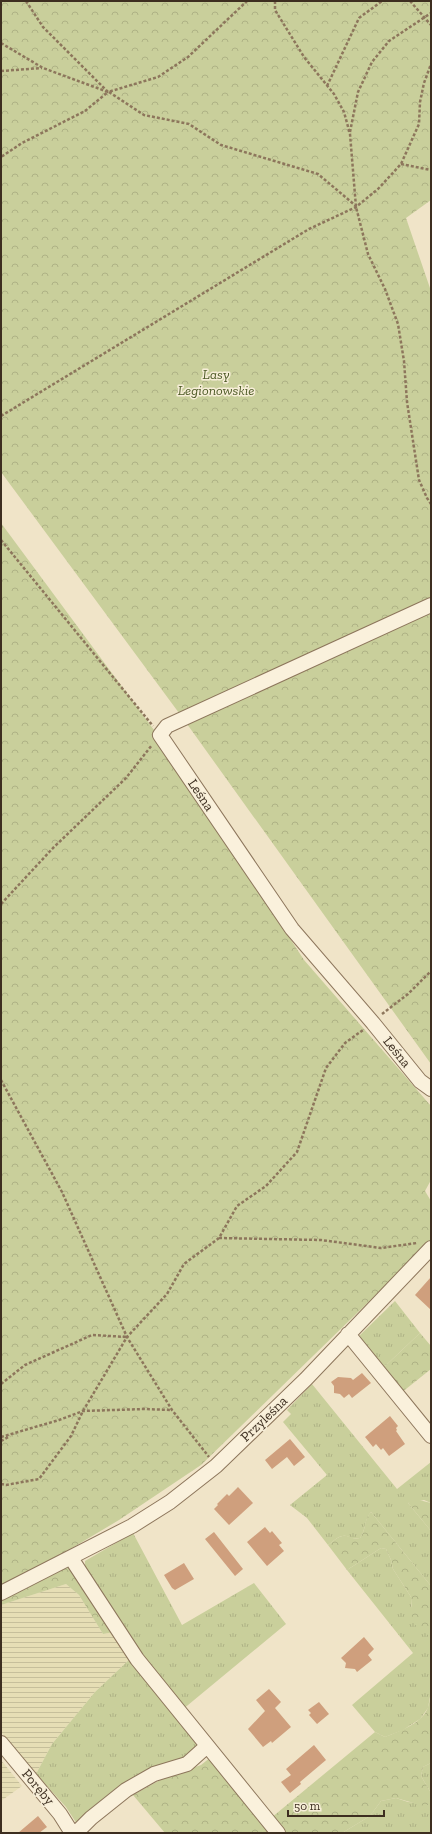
<svg xmlns="http://www.w3.org/2000/svg" width="432" height="1834" viewBox="0 0 432 1834" font-family="'Zilla Slab',serif">
  <defs>
    <pattern id="farmland-rules" width="6" height="5" patternUnits="userSpaceOnUse"><rect width="6" height="5" fill="#e6deb5"/><path d="M0 2.5h6" fill="none" stroke="#c6bf9b"/></pattern>
    <pattern id="grass-tufts" width="24" height="20" patternUnits="userSpaceOnUse"><rect width="24" height="20" fill="#c9cf9b"/><path d="M3 7l-1-3M5 7V3M7 7l1-3M15 17l-1-3M17 17v-4M19 17l1-3" fill="none" stroke="#aeb285"/></pattern>
    <pattern id="forest-crowns" width="20" height="18" patternUnits="userSpaceOnUse"><rect width="20" height="18" fill="#c9cf9b"/><path d="M2 6a3 3 0 1 1 6 0M12 15a3 3 0 1 1 6 0" fill="none" stroke="#aeb285"/></pattern>
  </defs>
  <rect width="100%" height="100%" fill="#f0e4c8"/>
  <path fill="url(#farmland-rules)" d="M66 1584 79 1595 103 1634 114 1632 132 1657 95 1692 52 1744 36 1774 1 1732V1605Z
    M1 1760 22 1786 1 1801Z"/>
  <path fill="url(#grass-tufts)" d="M395 1301 420 1333 382 1369 357 1338Z
    M312 1384 397 1489 431 1462V1503L424 1500 408 1503 431 1531V1586L371 1512C364 1520 366 1530 360 1538L352 1539C343 1531 336 1539 328 1545L307 1518 290 1505 327 1475 283 1422 291 1414 287 1410Z
    M133 1533 182 1625 254 1583 286 1624 182 1710 85 1576V1561Z
    M381 1548 386 1549 391 1560 393 1569 411 1597V1606L431 1637V1691L428 1708 420 1719 403 1730 385 1737 375 1732 352 1705 413 1653 347 1570Z
    M132 1657 202 1746 187 1757 77 1824 66 1807 36 1774 52 1744 95 1692Z
    M431 1763V1793L421 1776 423 1767Z
    M396 1798 408 1802 431 1804V1802V1833H342L370 1816 381 1801Z"/>
  <path fill="url(#forest-crowns)" d="M1 1H431V200L406 218 431 291V597L179 713 1 472Z
    M1 523 154 730 304 960 431 1106V1180L425 1191 431 1201V1241L201 1465 119 1520 62 1554 1 1585Z
    M431 613V1064L187 724Z
    M420 1333 431 1346V1369L401 1393 382 1369Z
    M415 1499 431 1503V1531L408 1503Z
    M371 1512 431 1586V1637L418 1628 412 1621 411 1597 393 1569 391 1560 386 1549 381 1548 347 1570 328 1545C336 1539 343 1531 353 1539L360 1538C366 1530 364 1519 371 1512Z
    M69 1564 114 1632 103 1634 79 1595 66 1584 1 1605V1598Z
    M431 1691V1763L423 1767 421 1776 431 1793V1804L424 1806 396 1798 381 1801 370 1816 342 1833H283L271 1818 375 1732 385 1737C400 1731 423 1723 428 1707 430 1702 430 1696 431 1691Z
    M211 1757 275 1833H165L133 1795 162 1779 201 1765Z"/>
  <path fill="#cf9f7d" d="M431 1277V1310L415 1295Z
    M362 1373 371 1383 352 1398 349 1394 344 1398 340 1394 334 1393V1386L331 1382 338 1377 351 1378 353 1380Z
    M390 1416 398 1426 396 1428 397 1430 396 1431 405 1444 389 1456 383 1448 381 1450 376 1444 373 1447 365 1437Z
    M290 1439 305 1457 294 1466 287 1457 272 1469 265 1460Z
    M238 1487 253 1503 229 1525 214 1509 218 1505 217 1504 227 1494 229 1496Z
    M265 1527 270 1533 272 1531 282 1543 279 1545 284 1551 267 1566 247 1542Z
    M214 1532 243 1569 235 1576 205 1539Z
    M184 1563 194 1579 175 1590 172 1588 164 1575Z
    M364 1637 374 1649 368 1655 372 1660 357 1672 355 1669 345 1668 346 1663 341 1658Z
    M269 1689 281 1702 275 1708 291 1727 272 1743 271 1741 263 1747 248 1729 265 1711 256 1700Z
    M319 1702 329 1714 317 1724 309 1715 311 1713 308 1710Z
    M314 1745 326 1760 300 1782 301 1784 290 1793 281 1782 291 1775 286 1769Z
    M38 1816 47 1827 39 1833H18Z"/>
  <g fill="none" stroke-linecap="round" stroke-linejoin="round">
    <g stroke="#8d765c" stroke-width="16">
      <path id="minor" d="M431 605 167 726 160 735 292 929 373 1023 420 1081 431 1089
        M348 1334 431 1436
        M71 1558 137 1659 278 1833
        M1 1593 132 1526 170 1502 216 1466 306 1379 431 1248
        M1 1743 60 1814 72 1833
        M76 1833 91 1818 126 1790 154 1774 187 1764 207 1746"/>
    </g>
    <path stroke="#8d765c" stroke-width="2.5" stroke-dasharray="3 2" stroke-linecap="butt" d="M26 1 43 27 108 92 158 77 188 57 247 1
      M275 1V10L304 57 334 94 344 112 350 134 356 207 368 254 385 289 398 324 404 361 407 402 419 480 427 498 431 504
      M410 1 431 25
      M1 43 43 68 108 92 85 111 22 143 1 157
      M1 71 42 68
      M327 86 359 18 382 1
      M109 92 144 115 189 124 221 145 318 174 356 206
      M350 132 358 92 372 62 389 41 431 13
      M401 164 431 170
      M1 416 309 229 356 207 378 189 401 164 419 124 420 102 424 83 431 64
      M1 540 153 726
      M1 904 53 848 126 778 152 745
      M382 1014 408 994 431 971
      M1 1080 62 1192 127 1337 172 1410 209 1457
      M219 1238 321 1240 381 1248 417 1243
      M1 1384 25 1365 92 1335 127 1337
      M1 1437 59 1420 83 1411 144 1409 172 1410
      M1 1441 10 1436
      M1 1484 6 1485 39 1479 71 1436 83 1411 127 1337 167 1294 184 1264 219 1238 237 1206 266 1186 297 1152 326 1068 345 1043 363 1030"/>
    <use href="#minor" stroke="#faf1dc" stroke-width="14"/>
  </g>
  <g text-anchor="middle" dominant-baseline="central" stroke-width="3" stroke-linejoin="round" paint-order="stroke">
    <g font-size="14" font-style="italic" fill="#4d5a26" stroke="#f7eed8">
      <text x="216" y="374">Lasy<tspan x="216" dy="16">Legionowskie</tspan></text>
    </g>
    <g font-size="14" fill="#3d2e20" stroke="#f7eed8">
      <text transform="translate(201 795) rotate(56)">Leśna</text>
      <text transform="translate(397 1052) rotate(51)">Leśna</text>
      <text transform="translate(264 1419) rotate(-44)">Przyleśna</text>
      <text transform="translate(38 1787) rotate(50)">Poręby</text>
    </g>
  </g>
  <rect width="432" height="1834" fill="none" stroke="#3d2e20" stroke-width="4"/>
  <path d="M288 1810v6h96v-6" fill="none" stroke="#3d2e20" stroke-width="2"/>
  <text x="294" y="1810" font-size="12" fill="#3d2e20" stroke="#f7eed8" stroke-width="3" paint-order="stroke">50 m</text>
</svg>
